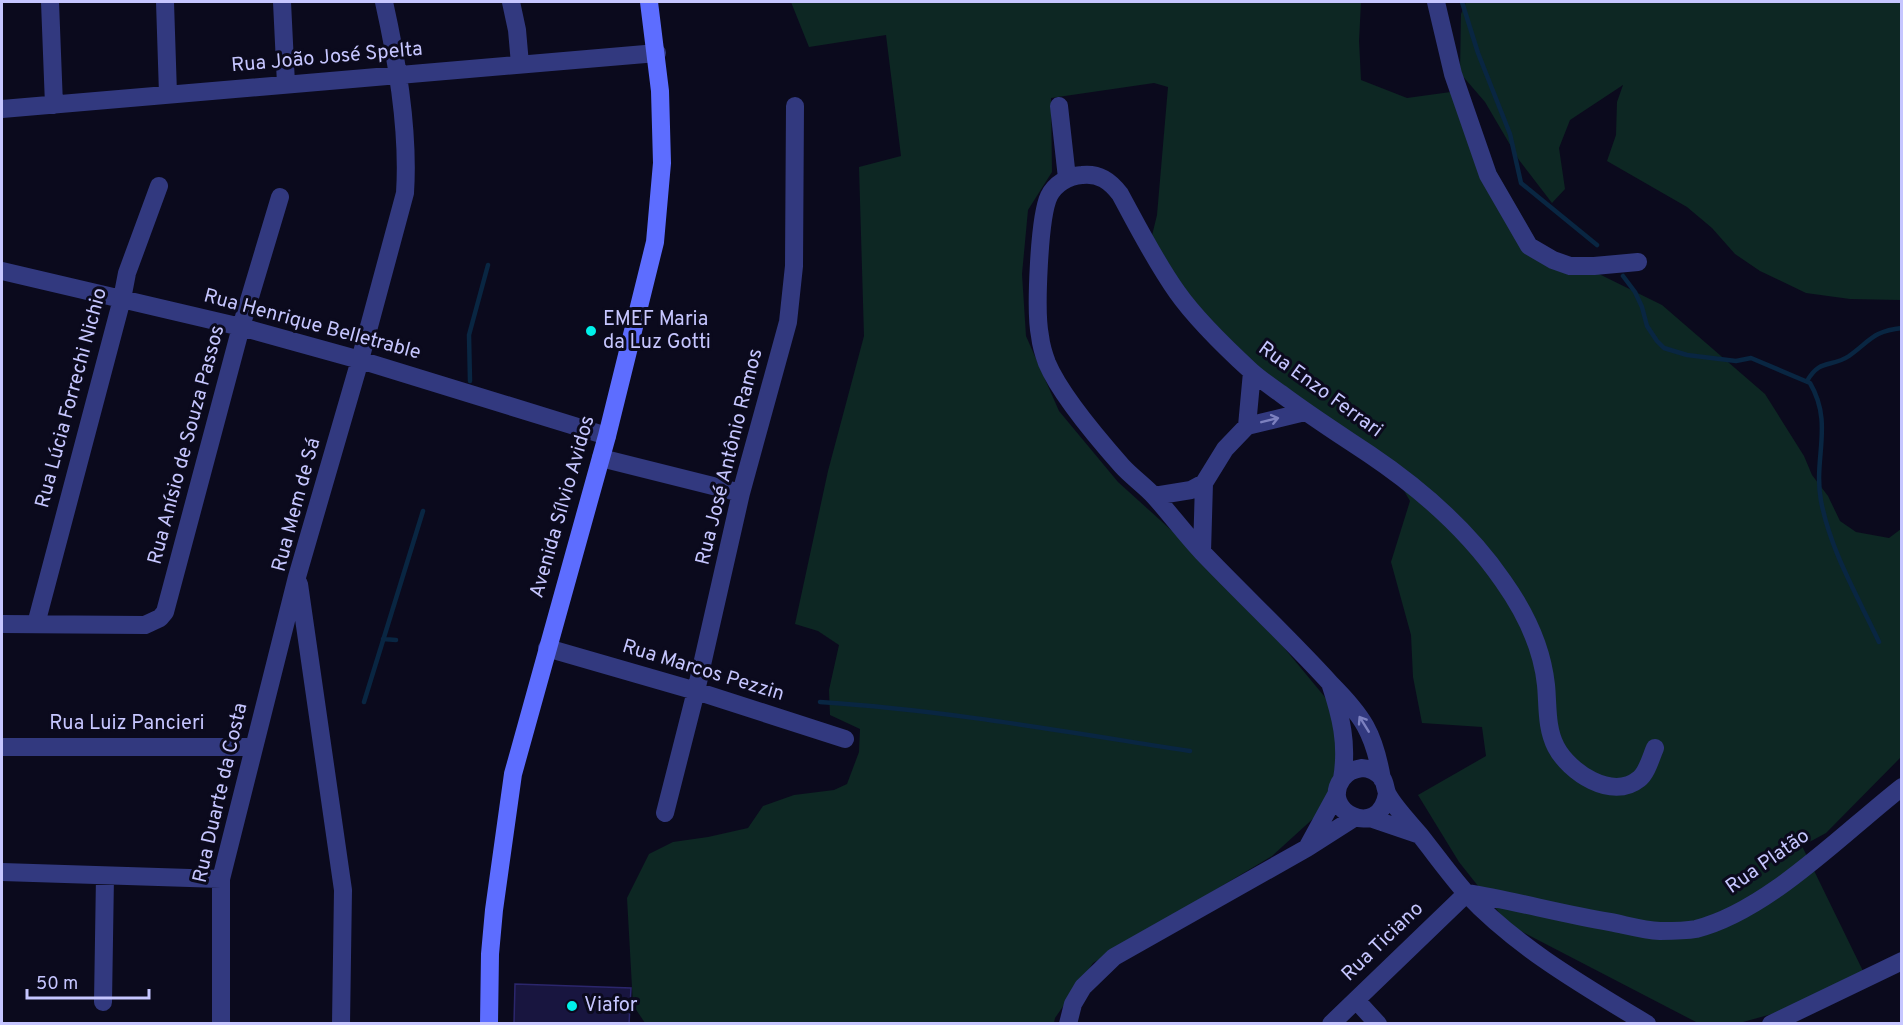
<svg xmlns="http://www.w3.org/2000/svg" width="1903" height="1025" viewBox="0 0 1903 1025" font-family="Overpass,sans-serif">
  <rect width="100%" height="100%" fill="#0b0a1d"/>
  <path fill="#0d2723" d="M791 2H1361L1359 41 1361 80 1407 98 1458 91 1464 116 1538 244 1662 305 1765 394 1804 456 1812 475 1828 496 1840 521 1856 532 1889 538 1901 529V757L1826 833 1802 846 1863 971 1790 1009 1743 1022H1696L1509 925 1459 862 1418 795 1486 756 1482 727 1422 723 1413 677 1411 635 1391 562 1410 501 1389 465 1223 356 1148 252 1157 215 1168 87 1154 83 1051 98 1052 172 1028 210 1022 274 1026 336 1059 411 1118 482 1233 586 1329 702 1341 756 1327 806 1272 856 1093 963 1055 1018 1054 1023H645L633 1005 627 898 649 854 673 842 708 837 748 828 763 806 794 795 834 790 847 784 859 752 860 729 830 715 829 690 839 645 818 631 795 624 828 471 864 336 859 167 901 156 886 35 809 47Z
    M1466 2H1901V300L1850 299 1806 293 1760 271 1735 254 1712 228 1687 207 1607 161 1616 135 1617 102 1623 85 1570 120 1559 148 1565 189 1552 203 1519 160 1485 102 1460 73 1461 14Z"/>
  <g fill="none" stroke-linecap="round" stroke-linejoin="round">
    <path stroke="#092642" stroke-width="4.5" d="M1462 2 1478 53 1510 134 1521 183 1597 245
      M1623 276 1635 292 1642 307 1647 326 1657 341 1664 348 1687 355 1736 361 1751 358 1810 383C1834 424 1813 458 1821 501 1831 552 1857 595 1879 642
      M470 381 469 335 488 265
      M1807 381C1820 358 1831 368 1849 356 1870 341 1873 331 1902 328
      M383 639 396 640
      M364 702 423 511
      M820 702C944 710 1067 732 1190 751"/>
  </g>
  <path fill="#18153f" stroke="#2b266c" stroke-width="1.5" d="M515 984 631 988 629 1024H514Z"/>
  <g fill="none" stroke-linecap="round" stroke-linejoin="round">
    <path stroke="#32397f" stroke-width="18" d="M50 2 54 105
      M165 2 168 94
      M282 2 286 84
      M511 2 517 30 520 64
      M1436 2 1453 74 1488 175 1529 246 1553 260 1570 266H1594L1638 262
      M1059 106 1067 178
      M2 109 657 53
      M2 271 241 327 360 360 607 436
      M1252 372 1247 426 1305 412
      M601 458 741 493
      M1204 483 1225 449 1247 426
      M1154 496 1191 490 1204 483 1202 552
      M299 584 343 890 341 1024
      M2 624 145 625 160 618 165 612 241 327 280 197
      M36 624 122 299 127 273 159 186
      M547 648 696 691 845 739
      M1330 683C1289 638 1244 596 1202 552 1186 535 1171 515 1155 497 1145 486 1132 477 1122 466 1099 440 1060 394 1047 363 1044 355 1041 345 1040 336 1035 312 1039 217 1049 196 1055 184 1068 176 1082 175 1099 173 1110 181 1120 194 1138 227 1155 261 1177 292 1196 319 1226 348 1251 371 1260 379 1270 386 1280 393 1309 415 1339 434 1369 454 1421 489 1468 530 1503 581 1525 612 1542 647 1546 685 1548 705 1546 728 1556 747 1569 772 1612 801 1639 779 1647 773 1651 757 1655 748
      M2 747H253
      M1342 779C1348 744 1341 716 1330 683 1363 716 1374 733 1382 779
      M1337 793 1307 848 1354 818
      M665 813 696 691 741 493 788 322 794 266 795 106
      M1370 818 1420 835C1410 823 1396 809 1388 795 1385 790 1386 784 1382 778 1377 772 1369 768 1362 768 1354 769 1346 773 1342 779 1319 811 1379 841 1387 794
      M1420 835C1435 854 1450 875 1466 893 1516 947 1584 986 1647 1024
      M2 872 221 879
      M1356 1000 1378 1024
      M103 1002 105 876
      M221 1024V879L297 577 360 360 405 193C409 133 397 60 384 2
      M1068 1024 1073 1004 1083 987 1114 957 1307 848
      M1331 1024 1467 893C1515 901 1562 914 1610 922 1626 925 1643 930 1660 931 1671 931 1685 931 1696 929 1768 911 1843 833 1902 787
      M1771 1024 1902 961"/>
    <path stroke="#5d6dff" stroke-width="18" d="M489 1024 490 954 494 910 513 774 607 436 655 242 662 163 660 91 649 2"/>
  </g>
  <defs><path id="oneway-shaft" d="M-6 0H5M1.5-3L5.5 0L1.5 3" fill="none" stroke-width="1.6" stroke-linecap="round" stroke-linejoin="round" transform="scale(1.5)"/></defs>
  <g stroke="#7c80bf">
    <use href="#oneway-shaft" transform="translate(1270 420) rotate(-14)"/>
    <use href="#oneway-shaft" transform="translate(1364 724) rotate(-122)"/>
  </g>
  <g fill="#00f1ea" stroke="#0b0a1d" stroke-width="2">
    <circle cx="591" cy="331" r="6"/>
    <circle cx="572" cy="1006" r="6"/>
  </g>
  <g text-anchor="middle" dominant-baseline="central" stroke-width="6" stroke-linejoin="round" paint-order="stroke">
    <g font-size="20" fill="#c6c6ff" stroke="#0b0a1d">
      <text transform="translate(327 58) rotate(-5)">Rua João José Spelta</text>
      <text transform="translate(312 325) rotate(15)">Rua Henrique Belletrable</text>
      <text transform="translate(1320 390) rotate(36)">Rua Enzo Ferrari</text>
      <text transform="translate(72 398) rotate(-75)">Rua Lúcia Forrechi Nichio</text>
      <text transform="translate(187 445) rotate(-75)">Rua Anísio de Souza Passos</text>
      <text transform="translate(730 457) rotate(-76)">Rua José Antônio Ramos</text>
      <text transform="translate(297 505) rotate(-75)">Rua Mem de Sá</text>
      <text transform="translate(563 507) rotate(-74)">Avenida Sílvio Avidos</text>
      <text transform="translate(703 671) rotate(17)">Rua Marcos Pezzin</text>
      <text x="127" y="724">Rua Luiz Pancieri</text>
      <text transform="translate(221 793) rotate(-77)">Rua Duarte da Costa</text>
      <text transform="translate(1768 862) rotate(-35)">Rua Platão</text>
      <text transform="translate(1383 942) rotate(-44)">Rua Ticiano</text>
    </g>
    <g font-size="20" fill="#c6c6ff" stroke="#0b0a1d" text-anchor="start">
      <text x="603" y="320">EMEF Maria<tspan x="603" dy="23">da Luz Gotti</tspan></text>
      <text x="584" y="1006">Viafor</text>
    </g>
  </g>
  <rect width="1903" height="1025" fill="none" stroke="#c6c6ff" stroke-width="6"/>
  <path d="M27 989v9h122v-9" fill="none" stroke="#c6c6ff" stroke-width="3"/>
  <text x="36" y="989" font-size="18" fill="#c6c6ff" stroke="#0b0a1d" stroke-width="4.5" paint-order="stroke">50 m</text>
</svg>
